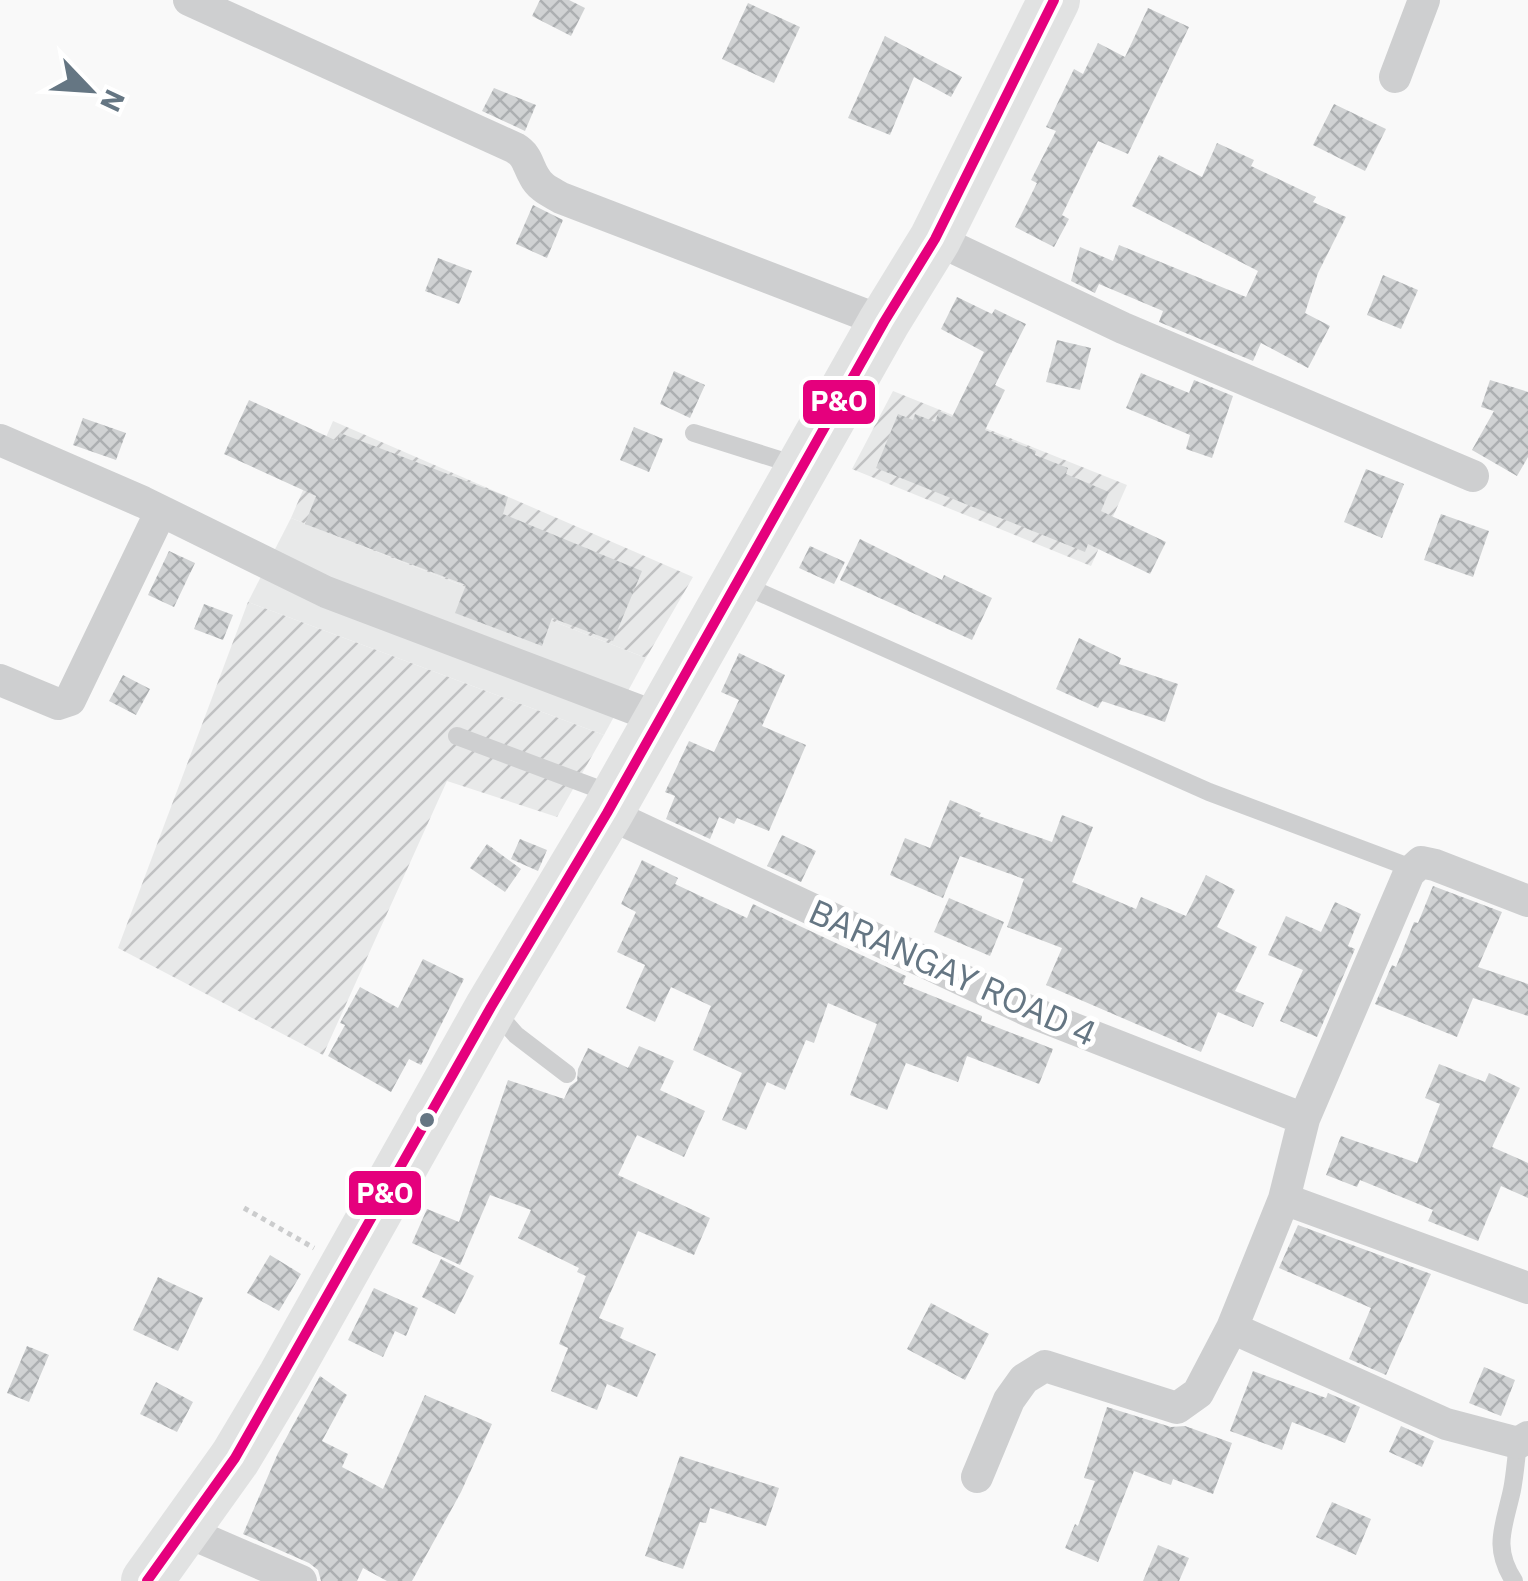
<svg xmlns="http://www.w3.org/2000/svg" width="1528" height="1581" viewBox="0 0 1528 1581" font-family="'IBM Plex Sans',sans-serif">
  <defs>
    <pattern id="industrial-furrows" width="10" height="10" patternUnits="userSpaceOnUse" patternTransform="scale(2.5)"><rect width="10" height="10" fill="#e8e9e9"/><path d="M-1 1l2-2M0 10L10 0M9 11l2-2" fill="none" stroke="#c0c1c2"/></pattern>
    <pattern id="building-cross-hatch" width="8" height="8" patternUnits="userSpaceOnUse" patternTransform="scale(2.5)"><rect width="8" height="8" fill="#d0d2d3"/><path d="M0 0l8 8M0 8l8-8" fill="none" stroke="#acafb1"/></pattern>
  </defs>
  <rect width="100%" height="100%" fill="#f9f9f9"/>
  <path fill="#e8e9e9" d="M291 518 646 658 604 735 248 602Z"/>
  <path fill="url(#industrial-furrows)" d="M893 391 1127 485 1091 566 852 469Z
    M333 421 693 577 646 658 291 518Z
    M248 602 604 735 557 817 447 781 323 1055 118 948Z"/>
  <path fill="url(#building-cross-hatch)" d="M540 0H569L585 8 571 36 532 16Z
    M748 3 800 27 774 83 722 59Z
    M1148 8 1189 27 1128 154 1098 141 1062 215 1069 219 1054 247 1015 227 1037 183 1031 180 1056 131 1046 127 1074 69 1083 74 1098 43 1125 57Z
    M885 36 962 77 951 97 914 77 890 135 848 118Z
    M494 88 536 105 525 131 482 111Z
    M1334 104 1386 129 1365 171 1313 145Z
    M1217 143 1254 160 1251 166 1316 197 1313 202 1346 217 1318 273 1305 313 1330 326 1308 368 1261 343 1253 361 1159 322 1163 311 1099 284 1095 293 1071 281 1080 247 1113 261 1119 245 1246 297 1258 271 1132 206 1159 155 1202 177Z
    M533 205 563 220 547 258 516 244Z
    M438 258 472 271 459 304 425 291Z
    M1383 275 1418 290 1401 329 1367 315Z
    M957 297 992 314 995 309 1026 324 995 385 1005 390 985 430 1036 451 1035 455 1068 468 1066 474 1109 492 1101 511 1166 542 1150 574 1088 544 1085 552 876 468 898 414 913 420 915 414 935 422 939 411 952 417 984 352 941 329Z
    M1057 340 1091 348 1080 390 1046 382Z
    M674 371 705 385 690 418 660 404Z
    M1141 373 1189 393 1194 380 1233 396 1212 458 1186 449 1190 435 1126 408Z
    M1490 380 1528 392V457L1517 476 1472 450 1494 411 1481 407Z
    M249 400 337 441 340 433 508 497 503 514 642 571 613 641 552 618 542 646 455 613 466 585 305 524 316 496 224 454Z
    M83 418 126 433 116 460 73 445Z
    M634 427 663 439 649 472 620 460Z
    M1366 469 1404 484 1382 538 1344 522Z
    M1441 514 1489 531 1473 577 1424 560Z
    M860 539 942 580 944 575 992 598 972 640 840 580Z
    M810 546 845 562 834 584 799 568Z
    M169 551 195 563 174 607 148 595Z
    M204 604 233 615 223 640 194 629Z
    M1079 638 1121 658 1119 664 1178 684 1165 722 1102 701 1098 708 1056 689Z
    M739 653 785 675 762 726 806 745 769 831 737 818 734 824 719 817 710 839 666 819 675 796 665 792 689 741 714 752 739 700 721 692Z
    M123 675 150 689 136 715 109 701Z
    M950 800 981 813 979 816 1052 842 1062 815 1093 827 1072 882 1136 909 1141 897 1186 916 1206 875 1235 890 1217 927 1257 947 1235 991 1264 1003 1253 1027 1218 1012 1201 1052 1046 985 1062 948 1007 927 1024 879 960 856 943 898 890 875 905 838 930 848Z
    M782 835 816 851 801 882 767 866Z
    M520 839 547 850 538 871 511 859Z
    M487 844 521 869 505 892 470 868Z
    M642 860 678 878 675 884 747 918 753 904 906 976 903 984 982 1016 981 1021 1053 1049 1039 1084 967 1056 958 1082 906 1063 887 1110 850 1095 877 1024 828 1003 814 1043 806 1040 785 1090 767 1082 746 1130 722 1120 742 1073 693 1050 711 1006 671 987 655 1022 626 1008 645 965 617 952 636 912 621 904Z
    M1433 886 1502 912 1478 967 1528 984V1016L1473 998 1457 1037 1375 1004 1392 965 1396 967 1414 922 1418 923Z
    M949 898 1004 922 990 956 934 932Z
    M1335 902 1361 914 1348 946 1355 949 1317 1037 1280 1021 1303 970 1268 955 1286 916 1321 932Z
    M423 959 464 979 421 1065 409 1059 391 1092 328 1056 345 1025 340 1023 360 987 398 1008Z
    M639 1046 674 1061 660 1090 705 1111 684 1157 637 1135 618 1175 710 1218 694 1255 638 1231 599 1318 624 1328 620 1338 656 1354 637 1397 607 1384 597 1410 551 1391 568 1348 559 1344 586 1276 577 1272 579 1268 518 1238 531 1210 490 1195 460 1265 412 1243 427 1209 459 1222 508 1080 564 1099 570 1086 577 1081 578 1069 588 1048 628 1068Z
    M1439 1064 1485 1082 1489 1073 1520 1088 1492 1147 1528 1163V1198L1501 1186 1478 1241 1428 1221 1433 1210 1360 1180 1357 1187 1326 1175 1341 1136 1417 1163 1440 1104 1425 1098Z
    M1298 1225 1431 1274 1386 1375 1349 1359 1371 1308 1279 1268Z
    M270 1255 301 1274 279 1311 247 1293Z
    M441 1259 474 1276 455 1314 422 1297Z
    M158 1277 203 1298 178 1351 133 1330Z
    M374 1288 418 1308 406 1336 395 1331 383 1357 348 1340Z
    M931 1303 989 1334 965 1380 907 1349Z
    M27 1346 49 1355 29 1402 7 1393Z
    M1484 1367 1515 1380 1501 1416 1469 1403Z
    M1253 1371 1326 1398 1328 1393 1360 1407 1345 1443 1292 1422 1282 1450 1230 1431Z
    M320 1376 347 1395 322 1441 348 1454 342 1467 383 1489 425 1395 492 1424 461 1492 412 1581H387L363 1568 357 1581H321L318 1570 309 1563 243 1534 278 1453Z
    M156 1382 193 1402 177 1432 140 1414Z
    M1107 1407 1171 1427 1185 1426 1232 1443 1213 1494 1173 1479 1171 1485 1134 1471 1098 1562 1065 1548 1075 1524 1078 1526 1095 1481 1084 1478Z
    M1401 1426 1434 1441 1422 1467 1389 1452Z
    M680 1456 779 1488 766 1526 710 1508 706 1523 700 1522 683 1569 645 1556Z
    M1332 1502 1371 1519 1356 1555 1316 1537Z
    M1158 1545 1189 1558 1179 1581H1143Z"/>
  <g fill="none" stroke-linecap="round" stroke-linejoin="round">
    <path stroke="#cbcccd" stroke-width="5" stroke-dasharray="5 5" stroke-linecap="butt" d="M244 1208 314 1248"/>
    <path stroke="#cecfd0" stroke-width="18" d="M694 433 799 466
      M743 585 1209 792 1414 869
      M457 736 612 794
      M495 1011 516 1035 567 1074
      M1514 1581C1492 1547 1504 1527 1512 1490 1515 1475 1516 1459 1518 1443"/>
    <path stroke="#cecfd0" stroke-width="32" d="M189 0 515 148C528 156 527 164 534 176 540 188 551 192 561 198L884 322
      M1395 77 1424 0
      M935 239 1123 328 1473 476
      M0 440 143 502 326 592 661 719
      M0 680 58 704 70 700 161 511
      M607 813 1031 1012 1304 1119
      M1284 1199 1528 1288
      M1232 1328 1446 1424 1518 1443 1528 1437
      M977 1477 1009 1400 1024 1379 1045 1366 1177 1408 1198 1393 1232 1328 1284 1199 1304 1119 1409 873 1421 862 1435 865 1528 901
      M185 1531 301 1581"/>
    <path stroke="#e1e2e2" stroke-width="52" d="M147 1581 235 1458 284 1376 491 1007 607 813 884 322 935 239 1054 0"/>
    <g stroke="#fff" stroke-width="18">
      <path id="bus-1" d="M147 1581 235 1458 491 1007 607 813 884 322 935 239 1054 0"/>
    </g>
    <use href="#bus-1" stroke="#e5007d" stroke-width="10"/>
  </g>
  <circle fill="#657683" stroke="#fff" stroke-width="4" cx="427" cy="1120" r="9"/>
  <g text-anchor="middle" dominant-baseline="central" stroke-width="10" stroke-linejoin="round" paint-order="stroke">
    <g font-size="35" fill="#657683" stroke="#fff">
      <text transform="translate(953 972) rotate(24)">BARANGAY ROAD 4</text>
    </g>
  </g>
  <g stroke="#fff" stroke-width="4">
    <rect x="801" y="378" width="76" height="48" rx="10" fill="#e5007d"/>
    <rect x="347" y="1169" width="76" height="48" rx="10" fill="#e5007d"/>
  </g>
  <g font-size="28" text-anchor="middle" font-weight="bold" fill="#fff">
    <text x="839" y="411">P&amp;O</text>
    <text x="385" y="1203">P&amp;O</text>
  </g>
  <g transform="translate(90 90) rotate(115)" stroke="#ffffff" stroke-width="8" paint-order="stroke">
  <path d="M0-8L18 38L0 25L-18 38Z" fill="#657683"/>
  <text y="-15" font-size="28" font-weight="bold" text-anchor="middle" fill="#657683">N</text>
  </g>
</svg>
